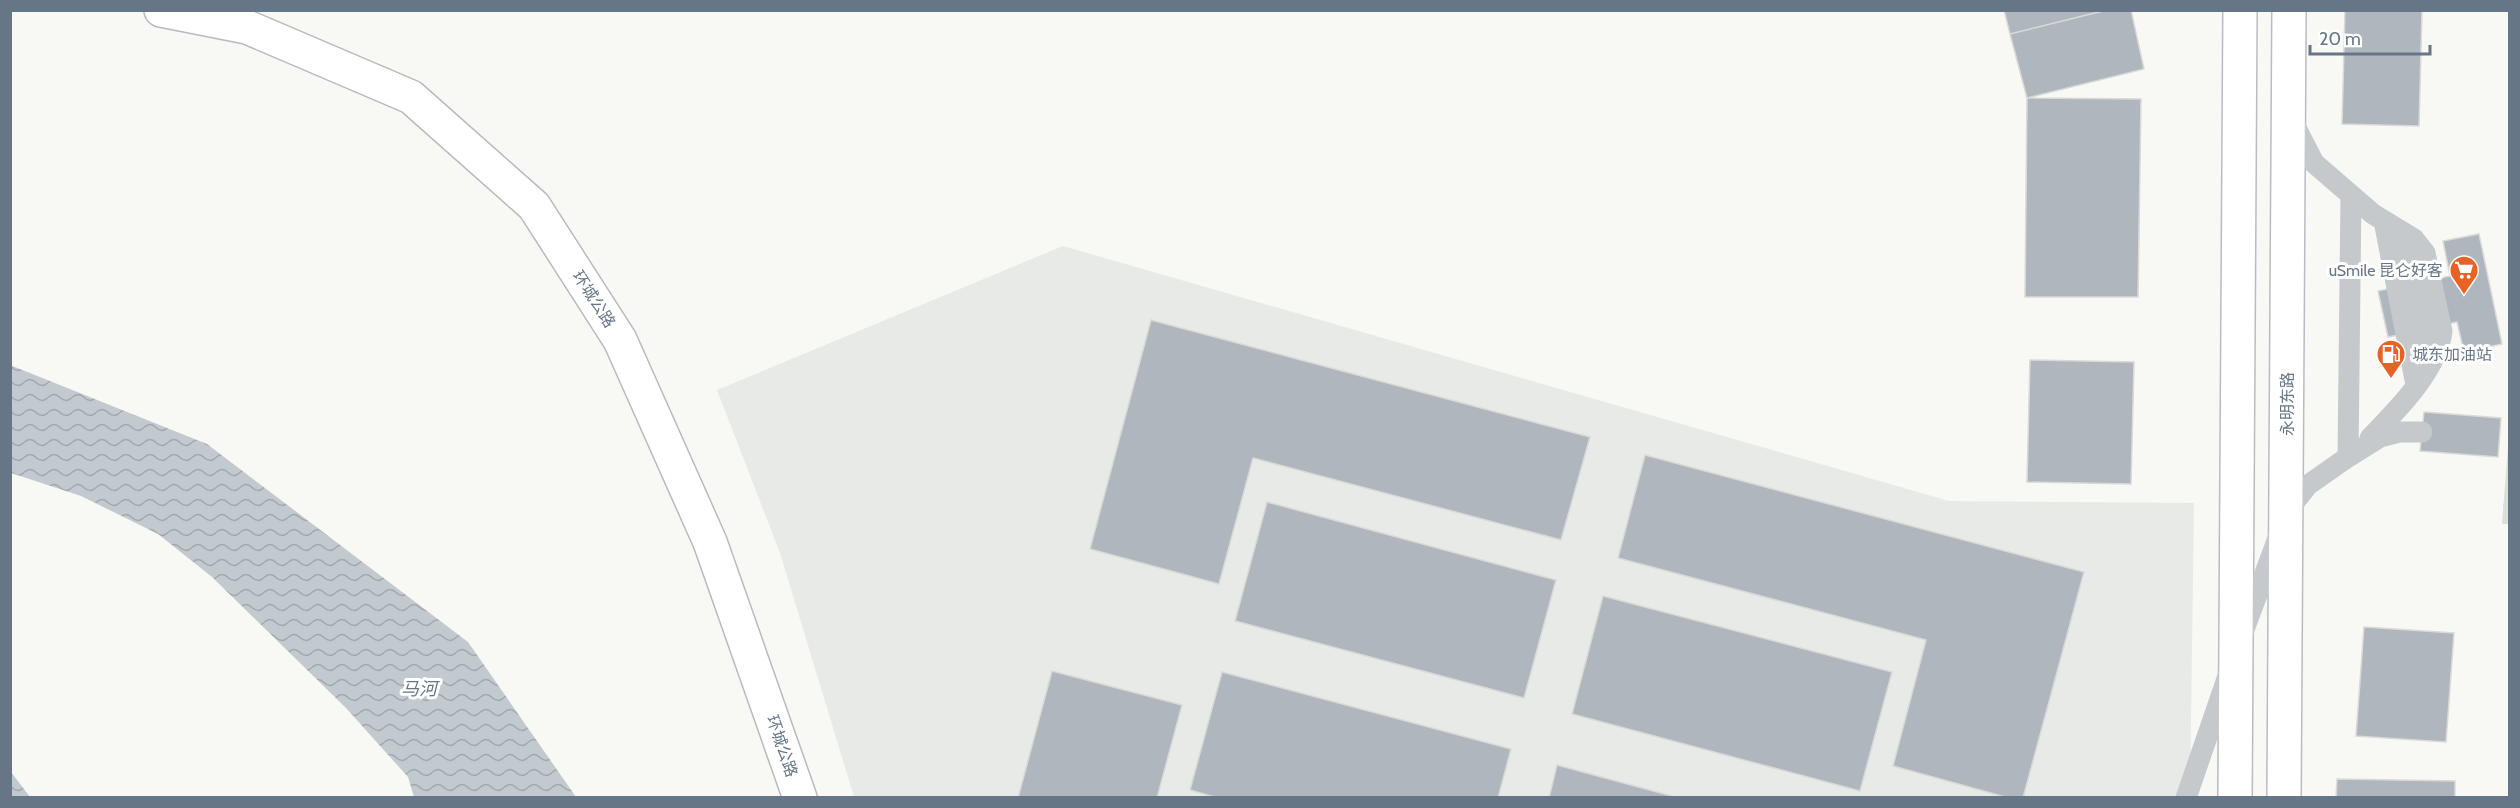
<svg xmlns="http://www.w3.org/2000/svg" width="2520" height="808" viewBox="0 0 2520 808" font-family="Cabin,'Noto Sans SC',sans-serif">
  <defs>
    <pattern id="forest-firs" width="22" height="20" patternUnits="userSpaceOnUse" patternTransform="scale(1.5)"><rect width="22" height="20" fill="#d9e0d6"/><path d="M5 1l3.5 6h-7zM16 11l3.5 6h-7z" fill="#b4bab3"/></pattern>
    <pattern id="water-waves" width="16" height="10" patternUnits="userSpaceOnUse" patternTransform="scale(1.5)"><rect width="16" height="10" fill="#c2cad0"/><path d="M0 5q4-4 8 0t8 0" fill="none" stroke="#a1a9ae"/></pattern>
  </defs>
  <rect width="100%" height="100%" fill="#f8f8f5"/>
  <path fill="#e8eae8" d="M1063 246 1949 501 2194 503 2190 797H854L780 553 717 390Z"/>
  <path fill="url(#forest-firs)" d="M2509 433V524H2502Z"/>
  <path fill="url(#water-waves)" d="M10 365 207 444 468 642 576 797H414L408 777 346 708 212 577 158 534 81 496 11 473Z
    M11 771V772L30 797H11Z"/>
  <path fill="#b0b6bd" stroke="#d9d9d7" stroke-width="1.5" d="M2004 10H2107L2010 34Z
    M2107 10H2131L2144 69 2027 98 2010 34Z
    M2345 10H2422L2419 126 2342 124Z
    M2027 98 2141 99 2138 297H2025Z
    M2479 234 2502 344 2464 352 2457 322 2388 337 2378 291 2450 276 2443 241Z
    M1151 320 1590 437 1561 540 1253 458 1219 584 1090 549Z
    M2030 360 2134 362 2131 484 2027 482Z
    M2424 412 2501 418 2498 457 2420 451Z
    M1645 455 2084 572 2023 798H2009L1893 766 1926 640 1618 558Z
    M1267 502 1556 580 1524 698 1235 621Z
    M1603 596 1892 672 1860 791 1572 714Z
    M2364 627 2454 633 2446 742 2356 736Z
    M1052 671 1182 705 1157 798H1018Z
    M1222 672 1511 749 1498 798H1218L1190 790Z
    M1557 765 1679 798H1549Z
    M2337 779 2455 781V798H2336Z"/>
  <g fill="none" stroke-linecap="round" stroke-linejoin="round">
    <g stroke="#b8bcc0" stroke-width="36">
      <path id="primary" d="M2235 798 2240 10
        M2284 798 2289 10"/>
    </g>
    <g stroke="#b8bbbe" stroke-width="36">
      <path id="highway" d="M161 10 247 27 411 97 534 206 620 340 710 542 800 798"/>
    </g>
    <path stroke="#c5c9cc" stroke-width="21" d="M2293 122 2314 163 2373 214 2414 239 2425 253 2442 331C2438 370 2396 411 2370 438
      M2384 221 2416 385
      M2407 235 2430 365
      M2348 457 2351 195
      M2243 632 2286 517 2296 500 2308 485 2348 457 2380 437 2399 432H2422
      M2186 798 2228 676"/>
    <use href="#primary" stroke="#fff" stroke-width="33"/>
    <use href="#highway" stroke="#fff" stroke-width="33"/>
  </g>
  <defs>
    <g id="supermarket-pin" transform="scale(1.5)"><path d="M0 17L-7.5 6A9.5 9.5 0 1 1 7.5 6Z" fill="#e86225" stroke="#fff"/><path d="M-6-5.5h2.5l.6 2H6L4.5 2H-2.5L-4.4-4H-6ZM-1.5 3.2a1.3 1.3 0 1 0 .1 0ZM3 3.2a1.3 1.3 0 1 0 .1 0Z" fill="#fff"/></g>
    <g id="fuel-pin" transform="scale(1.5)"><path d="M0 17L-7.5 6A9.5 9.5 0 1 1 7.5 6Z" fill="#e86225" stroke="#fff"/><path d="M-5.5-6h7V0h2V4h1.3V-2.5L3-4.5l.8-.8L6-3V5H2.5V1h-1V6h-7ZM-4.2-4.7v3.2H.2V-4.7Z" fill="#fff"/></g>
  </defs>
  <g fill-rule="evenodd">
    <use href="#supermarket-pin" x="2464" y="270"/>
    <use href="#fuel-pin" x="2391" y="354"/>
  </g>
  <g text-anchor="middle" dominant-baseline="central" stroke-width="6" stroke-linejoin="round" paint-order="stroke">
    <g font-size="16" fill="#667687" stroke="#fff" text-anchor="end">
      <text x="2443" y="270">uSmile 昆仑好客</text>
      <text x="2412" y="354" text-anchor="start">城东加油站</text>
    </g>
    <g font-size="16" fill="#667687" stroke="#fff">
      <text transform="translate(594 299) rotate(57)">环城公路</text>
      <text transform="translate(2287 404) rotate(-90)">永明东路</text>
      <text transform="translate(782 746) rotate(71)">环城公路</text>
    </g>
    <g font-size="18" font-style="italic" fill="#627783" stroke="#fff">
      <text x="419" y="689">马河</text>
    </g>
  </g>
  <rect width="2520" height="808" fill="none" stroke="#667687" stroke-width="24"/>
  <path d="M2310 45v9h120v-9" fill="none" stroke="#667687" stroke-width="3"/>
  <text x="2319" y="45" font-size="18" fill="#667687" stroke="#ffffff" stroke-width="4.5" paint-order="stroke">20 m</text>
</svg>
